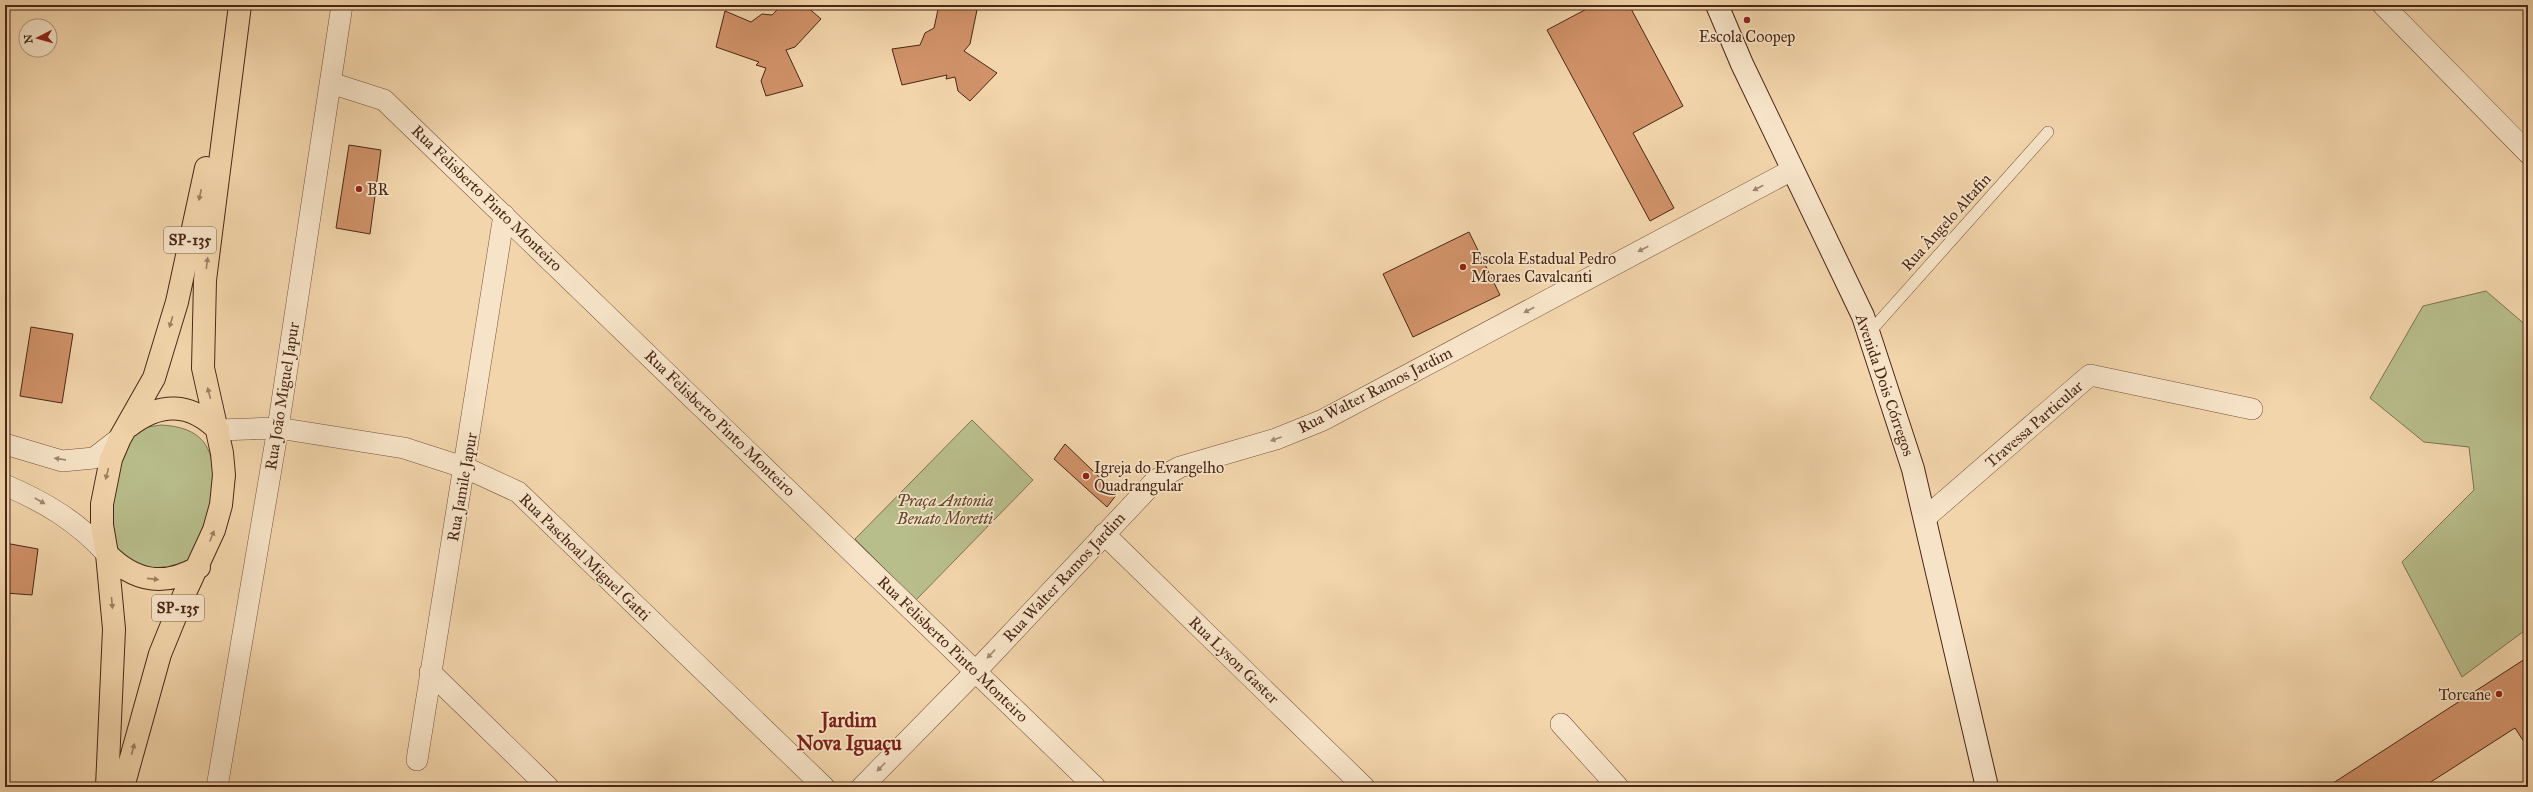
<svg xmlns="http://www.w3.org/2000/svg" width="2533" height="792" viewBox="0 0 2533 792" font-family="'IM FELL Great Primer',serif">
  <rect width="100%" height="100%" fill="#f3d5ab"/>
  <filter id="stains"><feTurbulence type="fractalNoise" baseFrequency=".005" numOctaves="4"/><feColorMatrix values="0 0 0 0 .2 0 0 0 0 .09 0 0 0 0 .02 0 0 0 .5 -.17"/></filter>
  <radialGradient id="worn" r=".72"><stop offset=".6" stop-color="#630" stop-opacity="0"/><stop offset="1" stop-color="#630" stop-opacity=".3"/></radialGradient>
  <path fill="#b8be8b" stroke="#807251" d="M2486 291 2528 327V628L2462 677 2402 562 2474 490 2469 447 2424 442 2370 398 2423 306Z
    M972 420 1033 480 916 600 855 539Z
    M161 425C200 427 215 445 213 484 213 492 214 501 212 509 208 527 197 546 190 563L173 571 141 569 116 549 110 533 113 468 133 437 148 427Z"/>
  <path fill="#d19269" stroke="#492717" d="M782 5H805L821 19 795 47 786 50 803 86 766 96 761 81 766 68 756 65 759 62 716 47 725 11 751 22 762 14 772 15Z
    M939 5H978L970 44 964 51 997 73 970 101 958 91 955 77 946 79 947 75 902 85 892 49 920 45 925 33 934 28Z
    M1594 5H1629L1683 106 1633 133 1674 208 1650 221 1547 30Z
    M349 145 381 150 370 234 336 228Z
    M1469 232 1500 295 1413 337 1383 274Z
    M31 327 73 334 62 403 20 396Z
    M1065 444 1117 494 1107 507 1054 459Z
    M5 543 38 549 32 595 5 593Z
    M2528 657V748L2515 728 2423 787H2327Z"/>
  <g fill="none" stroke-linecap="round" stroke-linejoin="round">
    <g stroke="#74523c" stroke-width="12">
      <path id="lane" d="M1868 334 2048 132"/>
    </g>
    <g stroke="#74523c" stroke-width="22">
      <path id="street" d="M2383 5 2528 153
        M331 83 384 100 1095 787
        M218 430 278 428 404 448 466 468 518 492 824 787
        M5 444 62 461 94 458 120 438
        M5 485C45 502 78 522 107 554
        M1925 518 2090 375 2252 409
        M1104 534 1364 787
        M430 672 548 787
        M1561 724 1618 787
        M417 760 504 215
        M217 787 278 428 342 5
        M862 787 976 671 1156 480 1180 467 1276 439 1323 420 1792 170"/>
    </g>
    <g stroke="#492717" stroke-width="24">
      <path id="secondary" d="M1717 5 1742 64 1863 316 1913 469 1987 787"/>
    </g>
    <g stroke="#492717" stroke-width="24">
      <path id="primary" d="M129 426C160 402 190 402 218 430
        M107 554C135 582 164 587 199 567
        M107 787 114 629 107 554 102 525V504L111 459 120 438 154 378 177 302 206 168
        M123 787 160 654 184 595 214 530 221 505 224 475 222 453 203 368 205 280 240 5"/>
    </g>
    <use href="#lane" stroke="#f7e4c8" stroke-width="11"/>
    <use href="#street" stroke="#f7e4c8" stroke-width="21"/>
    <use href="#secondary" stroke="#f7e4c8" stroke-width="22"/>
    <use href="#primary" stroke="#f3d5ab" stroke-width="22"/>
  </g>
  <defs><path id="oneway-solid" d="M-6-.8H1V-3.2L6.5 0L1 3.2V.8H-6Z"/></defs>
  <g fill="#a08670">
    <use href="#oneway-solid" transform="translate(1758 188) rotate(152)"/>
    <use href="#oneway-solid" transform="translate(1643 249) rotate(152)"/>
    <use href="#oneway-solid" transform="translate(1529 310) rotate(152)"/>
    <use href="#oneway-solid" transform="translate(1276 439) rotate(161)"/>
    <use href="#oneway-solid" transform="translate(60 459) rotate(-172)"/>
    <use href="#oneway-solid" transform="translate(40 501) rotate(30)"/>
    <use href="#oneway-solid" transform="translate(991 654) rotate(133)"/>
    <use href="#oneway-solid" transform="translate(881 767) rotate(134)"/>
  </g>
  <g fill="#9e7e61">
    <use href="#oneway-solid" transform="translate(200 195) rotate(102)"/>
    <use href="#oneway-solid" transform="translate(207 263) rotate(-83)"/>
    <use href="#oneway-solid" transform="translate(171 322) rotate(107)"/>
    <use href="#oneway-solid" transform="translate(209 393) rotate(-104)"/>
    <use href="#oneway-solid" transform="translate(107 474) rotate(104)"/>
    <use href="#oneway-solid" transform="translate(212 536) rotate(-68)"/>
    <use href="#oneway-solid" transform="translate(153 579) rotate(6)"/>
    <use href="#oneway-solid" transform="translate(112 603) rotate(85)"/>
    <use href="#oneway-solid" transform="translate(133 749) rotate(-75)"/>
  </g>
  <g fill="#8f2418" stroke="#f7e4c8" stroke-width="1.5">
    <circle cx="1747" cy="20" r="4"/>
    <circle cx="359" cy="189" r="4"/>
    <circle cx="1463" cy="267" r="4"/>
    <circle cx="1086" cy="476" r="4"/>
    <circle cx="2499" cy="694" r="4"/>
  </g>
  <g text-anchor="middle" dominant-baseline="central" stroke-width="3.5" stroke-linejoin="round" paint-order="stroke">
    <g fill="#f7e4c8" stroke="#7d604c" stroke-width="1">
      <rect x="164" y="227" width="52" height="26" rx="3"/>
      <rect x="152" y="595" width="52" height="26" rx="3"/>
    </g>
    <g font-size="15" font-weight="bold" fill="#492717">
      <text x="190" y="240">SP-135</text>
      <text x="178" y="608">SP-135</text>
    </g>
    <g font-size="16" fill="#492717" stroke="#f7e4c8" text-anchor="start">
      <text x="1747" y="36" text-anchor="middle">Escola Coopep</text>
      <text x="367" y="189">BR</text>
      <text x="1471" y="258">Escola Estadual Pedro<tspan x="1471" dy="18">Moraes Cavalcanti</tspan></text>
      <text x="1094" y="467">Igreja do Evangelho<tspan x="1094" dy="18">Quadrangular</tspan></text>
      <text x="2491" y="694" text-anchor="end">Torcane</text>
    </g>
    <g font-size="16" fill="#492717" stroke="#f7e4c8">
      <text transform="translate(487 198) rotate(44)">Rua Felisberto Pinto Monteiro</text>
      <text transform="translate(1946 222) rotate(-48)">Rua Ângelo Altafin</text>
      <text transform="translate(1885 385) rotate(71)">Avenida Dois Córregos</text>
      <text transform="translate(1375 390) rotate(-27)">Rua Walter Ramos Jardim</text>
      <text transform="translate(282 396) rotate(-81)">Rua João Miguel Japur</text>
      <text transform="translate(720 423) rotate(44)">Rua Felisberto Pinto Monteiro</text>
      <text transform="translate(2034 424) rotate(-41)">Travessa Particular</text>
      <text transform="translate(462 487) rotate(-80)">Rua Jamile Japur</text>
      <text transform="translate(585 557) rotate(44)">Rua Paschoal Miguel Gatti</text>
      <text transform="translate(1064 577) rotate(-47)">Rua Walter Ramos Jardim</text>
      <text transform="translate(953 649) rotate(44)">Rua Felisberto Pinto Monteiro</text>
      <text transform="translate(1234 660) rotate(44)">Rua Lyson Gaster</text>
    </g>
    <g font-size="16" font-style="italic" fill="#5f452e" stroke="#f7e4c8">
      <text x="945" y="500">Praça Antonia<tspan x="945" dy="18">Benato Moretti</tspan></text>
    </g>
    <g font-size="20" font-weight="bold" fill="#7a1f14" stroke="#f7e4c8">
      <text x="849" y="720">Jardim<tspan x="849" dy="23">Nova Iguaçu</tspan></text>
    </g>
  </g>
  <rect width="2533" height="792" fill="none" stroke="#f3d5ab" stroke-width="20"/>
  <rect x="6" y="6" width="2521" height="780" fill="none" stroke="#492717" stroke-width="2"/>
  <rect x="10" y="10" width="2513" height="772" fill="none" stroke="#492717"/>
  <g transform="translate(38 38) rotate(264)"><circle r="19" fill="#f7e4c8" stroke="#b19881"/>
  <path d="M0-3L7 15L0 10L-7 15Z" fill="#8f2418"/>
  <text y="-6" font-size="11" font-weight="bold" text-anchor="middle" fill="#492717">N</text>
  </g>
  <rect width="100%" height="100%" filter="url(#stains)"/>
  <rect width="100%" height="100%" fill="url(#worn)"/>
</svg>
